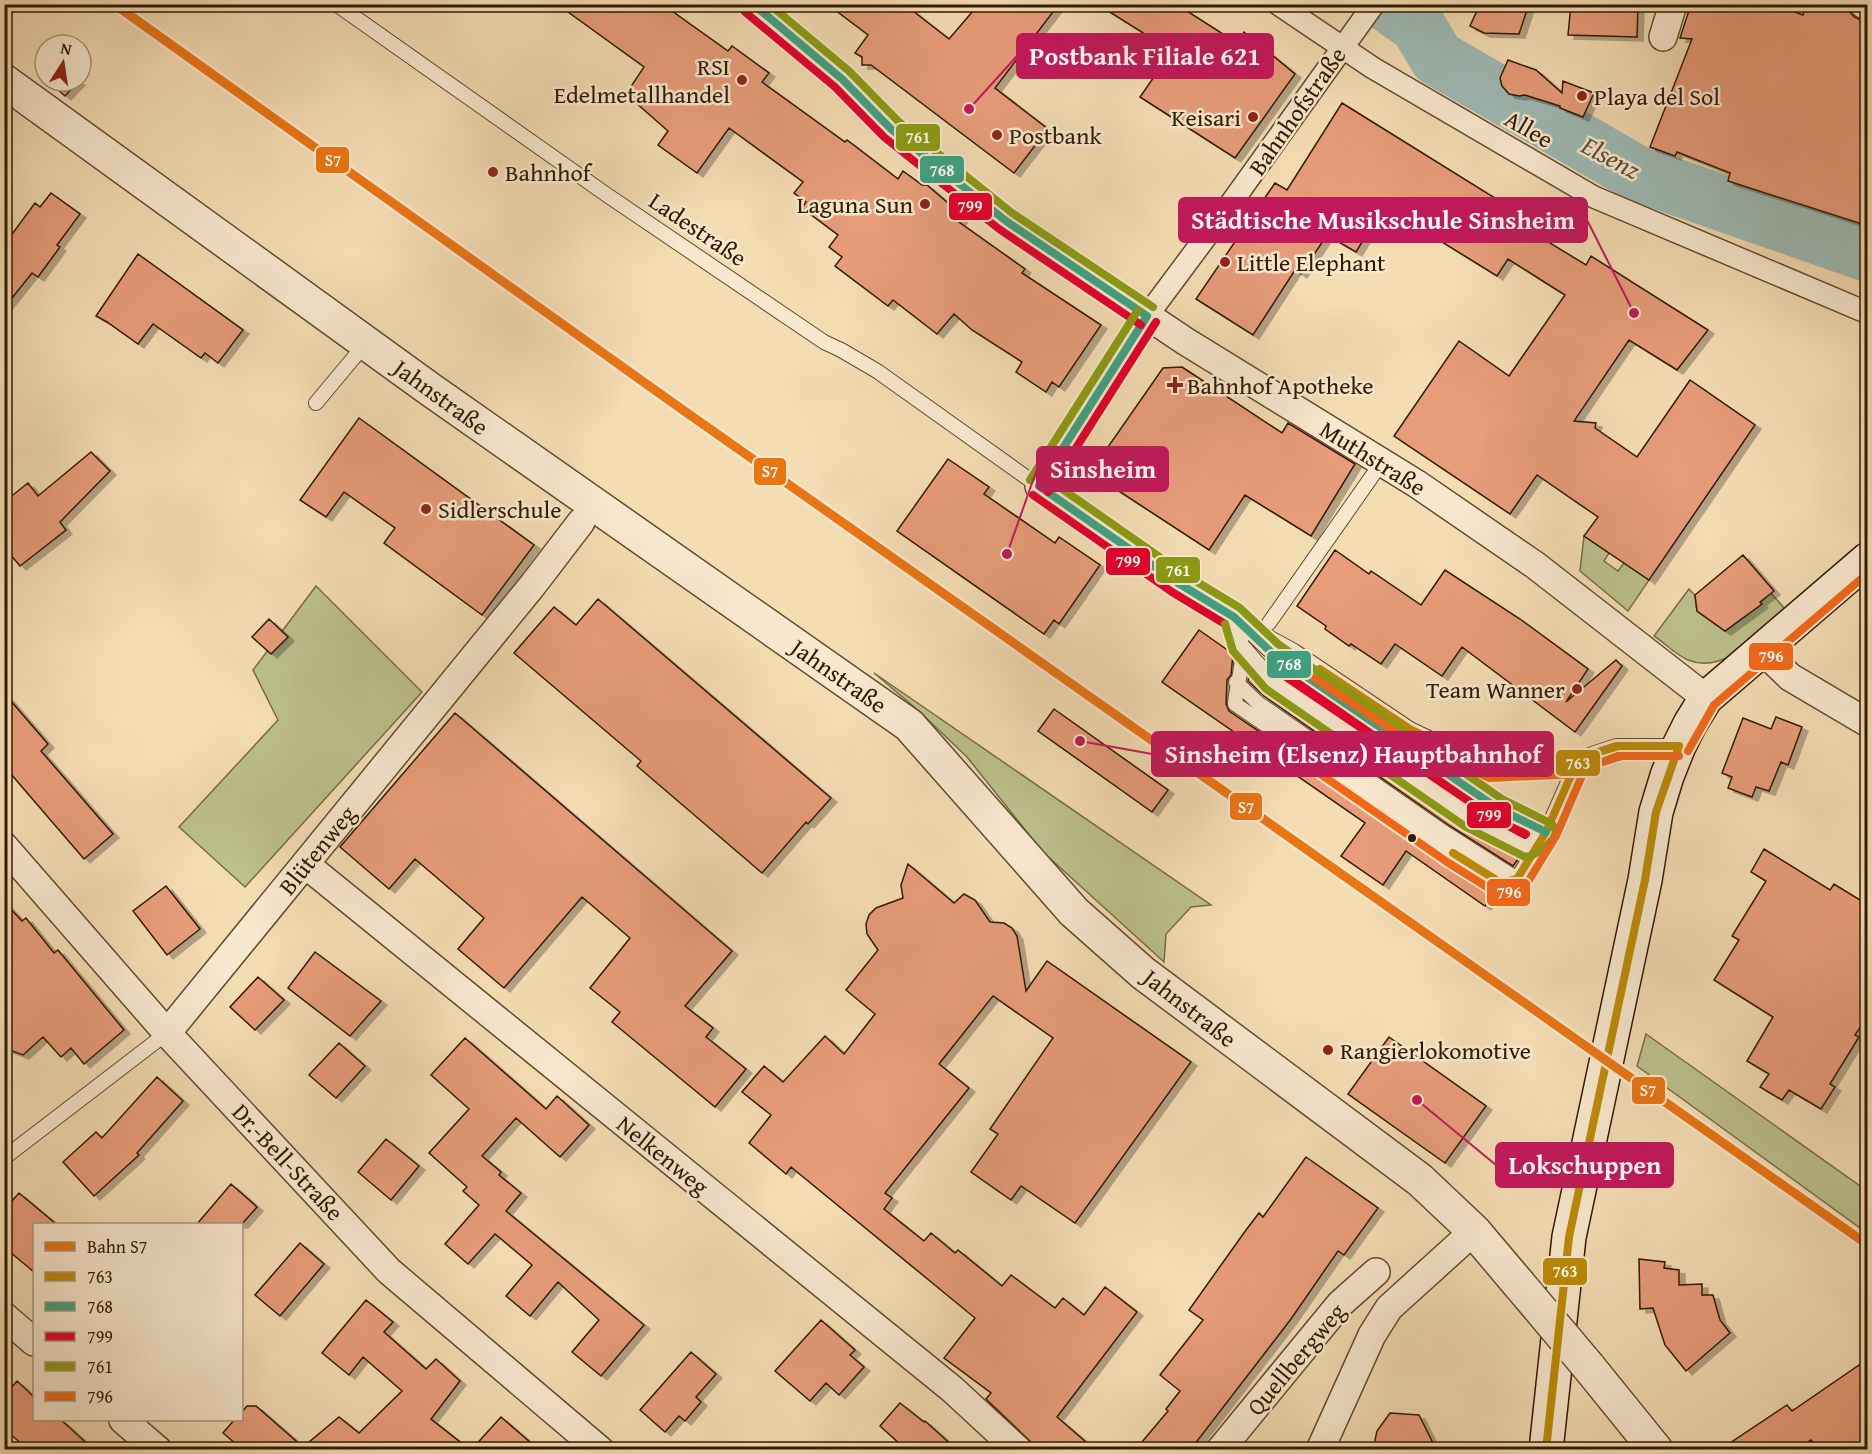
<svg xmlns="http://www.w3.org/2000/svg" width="1872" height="1454" viewBox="0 0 1872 1454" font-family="'Gentium Book Plus',serif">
  <defs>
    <filter id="shadow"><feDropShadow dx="6" dy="4" stdDeviation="0" flood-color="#0004"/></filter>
  </defs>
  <rect width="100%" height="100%" fill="#f4dcb3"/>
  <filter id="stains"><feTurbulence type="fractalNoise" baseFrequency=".00333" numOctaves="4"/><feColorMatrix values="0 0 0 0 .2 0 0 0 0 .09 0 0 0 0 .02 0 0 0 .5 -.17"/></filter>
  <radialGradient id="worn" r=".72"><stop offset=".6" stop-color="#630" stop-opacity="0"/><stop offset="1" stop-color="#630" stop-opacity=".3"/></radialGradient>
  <path fill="#bcc08c" stroke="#766d46" stroke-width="1.5" d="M1584 536 1609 553 1604 561 1618 571 1624 563 1649 580 1628 611 1580 571Z
    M316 586 422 692 245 887 179 827 278 720 253 670Z
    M1689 589 1695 595 1697 611 1725 631 1762 604 1761 602 1771 593 1785 609C1760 631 1726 676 1688 660 1676 655 1665 643 1654 636Z
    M874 673 1211 905 1191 907 1166 934 1164 962 1043 852 967 757 919 711Z
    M1646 1034 1867 1191V1233L1637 1066Z"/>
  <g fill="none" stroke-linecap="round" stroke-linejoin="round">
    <path stroke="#9ebab5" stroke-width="56" d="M1387 4 1418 26 1437 58 1636 173 1868 254"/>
  </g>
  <path fill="#e79c7a" stroke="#301a00" stroke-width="1.5" filter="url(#shadow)" d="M557 4H662L728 51 732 46 769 73 762 82 845 142 847 140 898 179 903 171 922 185H927L963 216 959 222 1025 269 1022 273 1101 325 1059 387 1052 382 1046 392 1016 372 1022 362 972 330 954 314 937 334 893 300 888 306 835 266 842 257 829 247 838 235 802 208 806 202 794 193 803 182 729 128 697 173 658 145 668 131 626 94 644 67Z
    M827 4H904L949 39 979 4H1059L995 88 1048 129 1014 173 871 65H862V57L855 53 868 35Z
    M1097 4H1176L1237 43 1244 32 1295 74 1235 158 1140 97 1172 51Z
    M1480 4H1529L1519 34 1484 33 1470 26Z
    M1571 4H1638L1637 37 1568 35Z
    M1691 4H1773L1803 15 1806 4H1847L1850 12 1854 17 1868 23V226L1728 181 1730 173 1677 152 1675 156 1650 147 1692 39 1680 38Z
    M1508 60 1536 70 1562 93 1563 81 1594 93 1583 117 1560 108V106L1525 95 1519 96 1509 94 1502 86 1500 78Z
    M48 81H79L65 96Z
    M1342 103 1532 221 1527 229 1586 265 1591 256 1708 330 1677 370 1629 340 1574 421 1596 423 1595 428 1637 457 1690 380 1755 425 1649 580 1584 536 1598 517 1537 475 1510 514 1394 436 1459 341 1509 376 1565 295 1538 278 1508 259 1497 276 1384 206 1356 252 1327 235 1301 274 1295 270 1253 335 1196 299 1275 183 1287 190Z
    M51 193 80 214 57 245 60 247 38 277 32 273 4 308V245L35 203 40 207Z
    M138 254 243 330 218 363 205 353 201 358 153 324 138 344 107 322 96 316Z
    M1182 367 1282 433 1288 423 1355 464 1311 536 1245 495 1209 550 1105 482 1109 477 1094 467 1163 368Z
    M359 418 534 545 482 615 384 543 395 528 344 492 326 517 300 500Z
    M91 452 110 471 60 522 66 530 20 566 4 547V502L28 483 38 496Z
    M948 459 989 487 984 494 1055 543 1059 537 1100 565 1059 624 1054 620 1044 634 897 531Z
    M1335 550 1369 574 1371 571 1421 605 1445 570 1520 619 1588 669 1566 702 1616 660 1622 666 1575 732 1462 647 1442 676 1395 644 1381 664 1351 644 1349 646 1325 629 1326 626 1297 606Z
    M1743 555 1774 591 1760 602 1762 604 1725 631 1697 611 1695 595Z
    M598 599 831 798 808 824 806 822 762 873 637 766 641 761 514 653 554 607 576 625Z
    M269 619 288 637 271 654 252 637Z
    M1199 630 1233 654 1231 675 1227 680 1226 704 1229 711 1448 860 1496 891 1485 906 1406 851 1383 885 1341 856 1365 823 1162 682Z
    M1250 668 1268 688 1467 825 1521 855 1513 866 1450 826 1264 696 1248 681Z
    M4 693 48 744 41 751 113 834 84 859 4 766Z
    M1054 709 1168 790 1152 812 1038 731Z
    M455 713 732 951 685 1006 713 1028 706 1037 746 1069 715 1107 612 1022 620 1012 590 988 630 938 582 897 504 988 458 949 484 918 415 859 389 889 340 847Z
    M1776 717 1802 727 1788 765 1781 762 1769 791 1756 787 1752 797 1728 788 1732 777 1722 773 1743 718 1771 729Z
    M1764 849 1830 890 1834 884 1868 905V1016L1855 1035 1859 1037 1830 1084 1835 1087 1821 1109 1789 1090 1782 1100 1760 1087 1769 1074 1747 1061 1773 1017 1714 980 1739 940 1732 936 1766 881 1751 872Z
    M908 864 954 903 964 894 975 900 990 922 1004 923 1012 928 1017 936 1026 991 1047 961 1191 1062 1075 1223 1021 1186 1011 1200 971 1172 998 1134 990 1129 1053 1038 993 996 939 1064 969 1088 885 1193 892 1198 884 1209 924 1241 931 1233 955 1253 958 1250 1002 1286 1011 1275 1055 1308 1063 1298 1084 1315 1105 1287 1137 1312 1057 1417 1094 1449H1040L1032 1443 986 1399 991 1393 944 1358 975 1318 791 1167 786 1174 749 1143 771 1115 742 1092 764 1066 783 1082 825 1036 844 1054 875 1014 846 990 878 950 867 934 866 924 869 915 876 908 903 898 901 885Z
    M166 886 200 929 167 955 133 911Z
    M4 902 22 921 26 918 54 953 58 950 124 1030 84 1064 71 1048 61 1057 43 1037 23 1055 4 1048Z
    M315 952 381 1001 350 1036 288 988Z
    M258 977 284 1000 255 1030 230 1007Z
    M1389 1037 1486 1106 1445 1163 1348 1094Z
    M465 1038 546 1109 557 1096 589 1125 560 1157 516 1118 482 1156 501 1172 499 1175 521 1193 506 1211 644 1325 601 1376 572 1352 599 1320 558 1282 530 1316 506 1296 532 1265 495 1234 468 1264 445 1244 479 1205 463 1191 467 1187 429 1153 469 1109 431 1075Z
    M339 1043 365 1066 336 1098 309 1075Z
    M157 1077 183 1101 137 1153 139 1155 94 1196 63 1162 96 1132 102 1138Z
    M386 1139 419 1166 391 1200 358 1172Z
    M1306 1157 1378 1208 1344 1255 1338 1251 1291 1319 1191 1449H1136L1168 1411 1166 1409 1180 1391 1160 1375 1203 1320 1189 1310 1246 1230 1259 1213 1263 1217Z
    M231 1184 257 1207 242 1224H197Z
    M19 1193 56 1224H34V1272L4 1247V1210Z
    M300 1243 324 1264 280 1316 255 1295Z
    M1639 1259 1665 1262 1664 1268 1679 1270V1285L1702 1284V1295H1713L1720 1320 1730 1333 1686 1371 1665 1345 1653 1308 1640 1309Z
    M366 1300 393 1322 384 1332 426 1369 436 1359 460 1381 431 1419 469 1449H242L223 1433 235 1419H242V1412L247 1406H256L303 1447 339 1417 359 1433 402 1391 363 1357 349 1375 322 1353Z
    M821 1320 855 1350 850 1355 864 1367 839 1395 826 1383 810 1401 775 1371Z
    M691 1352 716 1374 696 1397 701 1402 685 1421 679 1416 665 1432 640 1410Z
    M1868 1359V1449H1818L1811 1440 1797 1449H1721L1787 1405 1792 1411Z
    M17 1381 34 1397V1419H60L93 1449H28L4 1429V1396Z
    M900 1403 924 1422 925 1421 956 1449H898L902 1446 880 1426Z
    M1390 1413 1419 1415 1436 1449H1373L1377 1431Z
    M501 1417 538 1449H472Z"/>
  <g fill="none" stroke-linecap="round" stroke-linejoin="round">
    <g stroke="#614a2d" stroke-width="16">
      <path id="service" d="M336 4 607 195 824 342 841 350 877 371 1134 554 1178 583 1234 617 1271 652 1497 808 1546 832
        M316 403 366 343
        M1235 619C1237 628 1241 638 1242 647 1244 666 1236 685 1235 704L1453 853 1501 883 1517 879 1546 832 1576 764 1592 754 1616 746H1677
        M1269 623 1382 462
        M1254 629 1294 651 1410 729 1492 768 1576 764
        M1242 645 1273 681 1472 818 1526 847 1542 835
        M1236 682 1258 703 1445 833 1517 879
        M4 1158 167 1033"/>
    </g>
    <g stroke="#614a2d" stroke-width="24">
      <path id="pedestrian" d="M1278 4 1373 68 1594 197 1868 313
        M1147 316 1229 206 1374 4"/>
    </g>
    <g stroke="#614a2d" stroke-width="30">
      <path id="minor" d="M752 4 842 79 891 129 1006 221 1185 341 1417 484 1535 565 1706 698
        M1863 4 1868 7
        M1663 37 1673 4
        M1039 486 1147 316
        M1762 650 1790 677 1868 723
        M4 846 167 1033 389 1271 600 1450
        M305 864 952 1389 1018 1450
        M167 1033 532 586 581 522
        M4 1316 34 1342
        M123 1420 158 1450
        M1220 1450 1340 1304 1376 1272
        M1320 1450 1372 1335 1389 1308 1474 1231"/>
    </g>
    <g stroke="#614a2d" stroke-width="36">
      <path id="tertiary" d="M4 81 431 390 909 725 1074 912 1143 973 1420 1180 1474 1231 1518 1283
        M1588 1366 1656 1450"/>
    </g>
    <g stroke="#301a00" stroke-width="36">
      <path id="secondary" d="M1546 1450 1569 1237 1645 880 1656 812 1667 776 1679 746 1690 724 1706 698 1868 559"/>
    </g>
    <use href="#service" stroke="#f8e8ce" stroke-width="14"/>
    <use href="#pedestrian" stroke="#f8e8ce" stroke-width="21"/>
    <use href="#minor" stroke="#f8e8ce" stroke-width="27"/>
    <use href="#tertiary" stroke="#f8e8ce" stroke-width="33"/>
    <use href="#secondary" stroke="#f8e8ce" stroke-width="33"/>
    <g stroke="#614a2d" stroke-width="36" stroke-linecap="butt">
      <path id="tertiary-bridge" d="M1518 1283 1588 1366"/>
    </g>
    <use href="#tertiary-bridge" stroke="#f8e8ce" stroke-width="33"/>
    <g stroke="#f8e8ce" stroke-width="12">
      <path id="bus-1" d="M1320 669 1410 729 1492 768 1576 764 1592 754 1616 746H1679
        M1453 853 1501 883 1517 879 1546 832 1576 764 1592 754 1619 746
        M1546 1450 1569 1237 1645 880 1656 812 1679 746"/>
    </g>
    <g stroke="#f8e8ce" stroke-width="12">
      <path id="bus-2" d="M753 4 842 79 891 129 1006 221 1147 316
        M1039 486 1178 583 1234 617 1271 652 1497 808 1546 832
        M1039 486 1147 316"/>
    </g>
    <g stroke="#f8e8ce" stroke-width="12">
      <path id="bus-3" d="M745 12 835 87 884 137 999 229 1141 325
        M1048 492 1156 322
        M1033 495 1172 592 1225 624
        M1276 668 1489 815 1280 673Z
        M1501 822 1526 834 1525 835Z"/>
    </g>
    <g stroke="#f8e8ce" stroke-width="12">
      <path id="bus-4" d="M769 4 849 71 898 121 1012 213 1153 307
        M1045 477 1184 574 1240 608
        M1030 480 1138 310
        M1225 624 1233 651 1266 689 1466 827 1525 857C1536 856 1555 842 1556 831L1552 824 1502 799 1278 644 1241 609"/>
    </g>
    <g stroke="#f8e8ce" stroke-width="12">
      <path id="bus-5" d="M1314 678 1404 738 1489 778 1578 774 1596 764 1622 756
        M1688 751 1714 705 1868 573
        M1303 762 1447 862 1495 892C1504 895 1519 891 1526 885L1556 836 1584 771 1597 764 1618 756H1679"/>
    </g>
    <use href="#bus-1" stroke="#bd8b06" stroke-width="8"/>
    <use href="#bus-2" stroke="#3ea284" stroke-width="8"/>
    <use href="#bus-3" stroke="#e4002b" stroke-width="8"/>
    <use href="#bus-4" stroke="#8b9b11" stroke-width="8"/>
    <use href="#bus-5" stroke="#f46717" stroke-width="8"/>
    <g stroke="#f8e8ce" stroke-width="14">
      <path id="rail-1" d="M114 4 673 403 1868 1245"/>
    </g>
    <use href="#rail-1" stroke="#ea7513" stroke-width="9"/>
  </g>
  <g fill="#8f2418" stroke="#f8e8ce" stroke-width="2">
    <circle cx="742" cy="80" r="6"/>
    <circle cx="1582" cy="96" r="6"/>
    <circle cx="1253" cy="117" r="6"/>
    <circle cx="997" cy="135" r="6"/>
    <circle cx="493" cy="172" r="6"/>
    <circle cx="925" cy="204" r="6"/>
    <circle cx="1225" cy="262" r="6"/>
    <path d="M1172 376h6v6h6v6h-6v6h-6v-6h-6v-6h6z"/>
    <circle cx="426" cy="509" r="6"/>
    <circle cx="1577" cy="689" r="6"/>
    <circle cx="1328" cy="1050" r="6"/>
  </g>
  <circle fill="#301a00" stroke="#f8e8ce" stroke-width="2" cx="1412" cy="838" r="5"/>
  <g text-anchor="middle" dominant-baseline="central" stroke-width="5" stroke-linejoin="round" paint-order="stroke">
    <g font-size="24" fill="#301a00" stroke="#f8e8ce" text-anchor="start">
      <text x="730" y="66" text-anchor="end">RSI<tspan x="730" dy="28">Edelmetallhandel</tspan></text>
      <text x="1594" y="96">Playa del Sol</text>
      <text x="1241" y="117" text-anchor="end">Keisari</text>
      <text x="1009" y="135">Postbank</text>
      <text x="505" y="172">Bahnhof</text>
      <text x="913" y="204" text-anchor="end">Laguna Sun</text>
      <text x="1237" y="262">Little Elephant</text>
      <text x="1187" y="385">Bahnhof Apotheke</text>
      <text x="438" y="509">Sidlerschule</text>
      <text x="1565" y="689" text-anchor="end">Team Wanner</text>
      <text x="1340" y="1050">Rangierlokomotive</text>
    </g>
    <g font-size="24" fill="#301a00" stroke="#f8e8ce">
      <text transform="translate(1297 111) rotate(-55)">Bahnhofstraße</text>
      <text transform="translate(1529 129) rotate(30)">Allee</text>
      <text transform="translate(698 229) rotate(34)">Ladestraße</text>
      <text transform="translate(441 397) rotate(36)">Jahnstraße</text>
      <text transform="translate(1373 458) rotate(32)">Muthstraße</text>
      <text transform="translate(839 676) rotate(35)">Jahnstraße</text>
      <text transform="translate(317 850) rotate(-51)">Blütenweg</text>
      <text transform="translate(1190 1008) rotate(38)">Jahnstraße</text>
      <text transform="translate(663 1155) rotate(39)">Nelkenweg</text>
      <text transform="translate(288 1162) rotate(47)">Dr.-Bell-Straße</text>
      <text transform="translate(1296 1359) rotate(-50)">Quellbergweg</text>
    </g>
    <g font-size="26" font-style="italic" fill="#56523f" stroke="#f8e8ce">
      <text transform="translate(1611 157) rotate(28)">Elsenz</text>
    </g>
  </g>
  <path fill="none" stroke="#c2185b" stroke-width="2" d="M969 109L1017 56M1634 313L1587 220M1007 554L1037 469M1080 741L1152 754M1417 1100L1496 1165"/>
  <g fill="#c2185b" stroke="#f8e8ce" stroke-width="2">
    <circle cx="969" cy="109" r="6"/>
    <circle cx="1634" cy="313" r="6"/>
    <circle cx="1007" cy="554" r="6"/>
    <circle cx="1080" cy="741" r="6"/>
    <circle cx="1417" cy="1100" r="6"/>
  </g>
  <g fill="#c2185b" stroke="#c2185b" stroke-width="2">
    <rect x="1017" y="34" width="256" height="44" rx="6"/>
    <rect x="1179" y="198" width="408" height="44" rx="6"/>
    <rect x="1037" y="447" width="131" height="44" rx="6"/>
    <rect x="1152" y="732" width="401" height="44" rx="6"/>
    <rect x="1496" y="1143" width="177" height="44" rx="6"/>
  </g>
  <g font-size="26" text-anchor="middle" font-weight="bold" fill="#fff">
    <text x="1145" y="65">Postbank Filiale 621</text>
    <text x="1383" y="229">Städtische Musikschule Sinsheim</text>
    <text x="1103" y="478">Sinsheim</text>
    <text x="1353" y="763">Sinsheim (Elsenz) Hauptbahnhof</text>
    <text x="1585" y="1174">Lokschuppen</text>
  </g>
  <g stroke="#f8e8ce" stroke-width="2">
    <rect x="895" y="123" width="46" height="29" rx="6" fill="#8b9b11"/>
    <rect x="315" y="146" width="35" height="28" rx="6" fill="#ea7513"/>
    <rect x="919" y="155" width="46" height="29" rx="6" fill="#3ea284"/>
    <rect x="948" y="192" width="45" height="29" rx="6" fill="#e4002b"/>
    <rect x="753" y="457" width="34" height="29" rx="6" fill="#ea7513"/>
    <rect x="1105" y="547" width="46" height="29" rx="6" fill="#e4002b"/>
    <rect x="1155" y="556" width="46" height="28" rx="6" fill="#8b9b11"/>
    <rect x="1748" y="642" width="46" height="29" rx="6" fill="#f46717"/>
    <rect x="1266" y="650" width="46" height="29" rx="6" fill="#3ea284"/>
    <rect x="1555" y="749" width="46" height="28" rx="6" fill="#bd8b06"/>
    <rect x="1229" y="792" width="34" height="29" rx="6" fill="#ea7513"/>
    <rect x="1466" y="801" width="46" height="28" rx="6" fill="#e4002b"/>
    <rect x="1486" y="878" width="45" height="29" rx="6" fill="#f46717"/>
    <rect x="1631" y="1076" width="35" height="29" rx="6" fill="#ea7513"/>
    <rect x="1542" y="1257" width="46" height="29" rx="6" fill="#bd8b06"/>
  </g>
  <g font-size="16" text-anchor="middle" font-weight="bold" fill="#fff">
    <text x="918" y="143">761</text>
    <text x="333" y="166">S7</text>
    <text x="942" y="176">768</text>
    <text x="970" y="212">799</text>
    <text x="770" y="477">S7</text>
    <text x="1128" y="567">799</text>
    <text x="1178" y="576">761</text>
    <text x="1771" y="662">796</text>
    <text x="1289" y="670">768</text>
    <text x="1578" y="769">763</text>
    <text x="1246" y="813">S7</text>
    <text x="1489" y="821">799</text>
    <text x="1509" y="898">796</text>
    <text x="1648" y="1096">S7</text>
    <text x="1565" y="1277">763</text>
  </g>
  <rect width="1872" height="1454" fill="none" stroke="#f4dcb3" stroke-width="24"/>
  <rect x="6" y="6" width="1860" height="1442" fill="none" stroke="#301a00" stroke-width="3"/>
  <rect x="12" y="12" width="1848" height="1430" fill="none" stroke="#301a00" stroke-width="1.5"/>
  <rect x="33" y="1223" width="210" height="198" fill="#f8e8ce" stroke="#a8967c" stroke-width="1.5"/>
  <rect x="45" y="1242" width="30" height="9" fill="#ea7513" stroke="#a8967c" stroke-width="1.5"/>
  <text x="87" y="1253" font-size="18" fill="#301a00">Bahn S7</text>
  <rect x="45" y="1272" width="30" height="9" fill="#bd8b06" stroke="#a8967c" stroke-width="1.5"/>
  <text x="87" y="1283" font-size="18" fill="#301a00">763</text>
  <rect x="45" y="1302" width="30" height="9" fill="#3ea284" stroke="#a8967c" stroke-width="1.5"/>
  <text x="87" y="1313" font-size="18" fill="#301a00">768</text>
  <rect x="45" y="1332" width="30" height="9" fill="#e4002b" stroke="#a8967c" stroke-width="1.5"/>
  <text x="87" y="1343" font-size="18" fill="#301a00">799</text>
  <rect x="45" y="1362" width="30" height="9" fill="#8b9b11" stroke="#a8967c" stroke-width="1.5"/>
  <text x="87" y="1373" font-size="18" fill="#301a00">761</text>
  <rect x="45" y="1392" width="30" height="9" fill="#f46717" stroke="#a8967c" stroke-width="1.5"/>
  <text x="87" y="1403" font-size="18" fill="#301a00">796</text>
  <g transform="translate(63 63) rotate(12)"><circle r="28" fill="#f8e8ce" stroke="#a8967c" stroke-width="1.5"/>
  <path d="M0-4.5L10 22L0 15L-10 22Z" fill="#8f2418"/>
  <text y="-9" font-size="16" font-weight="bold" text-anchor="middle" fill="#301a00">N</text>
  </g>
  <rect width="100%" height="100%" filter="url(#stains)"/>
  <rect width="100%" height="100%" fill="url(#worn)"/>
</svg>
